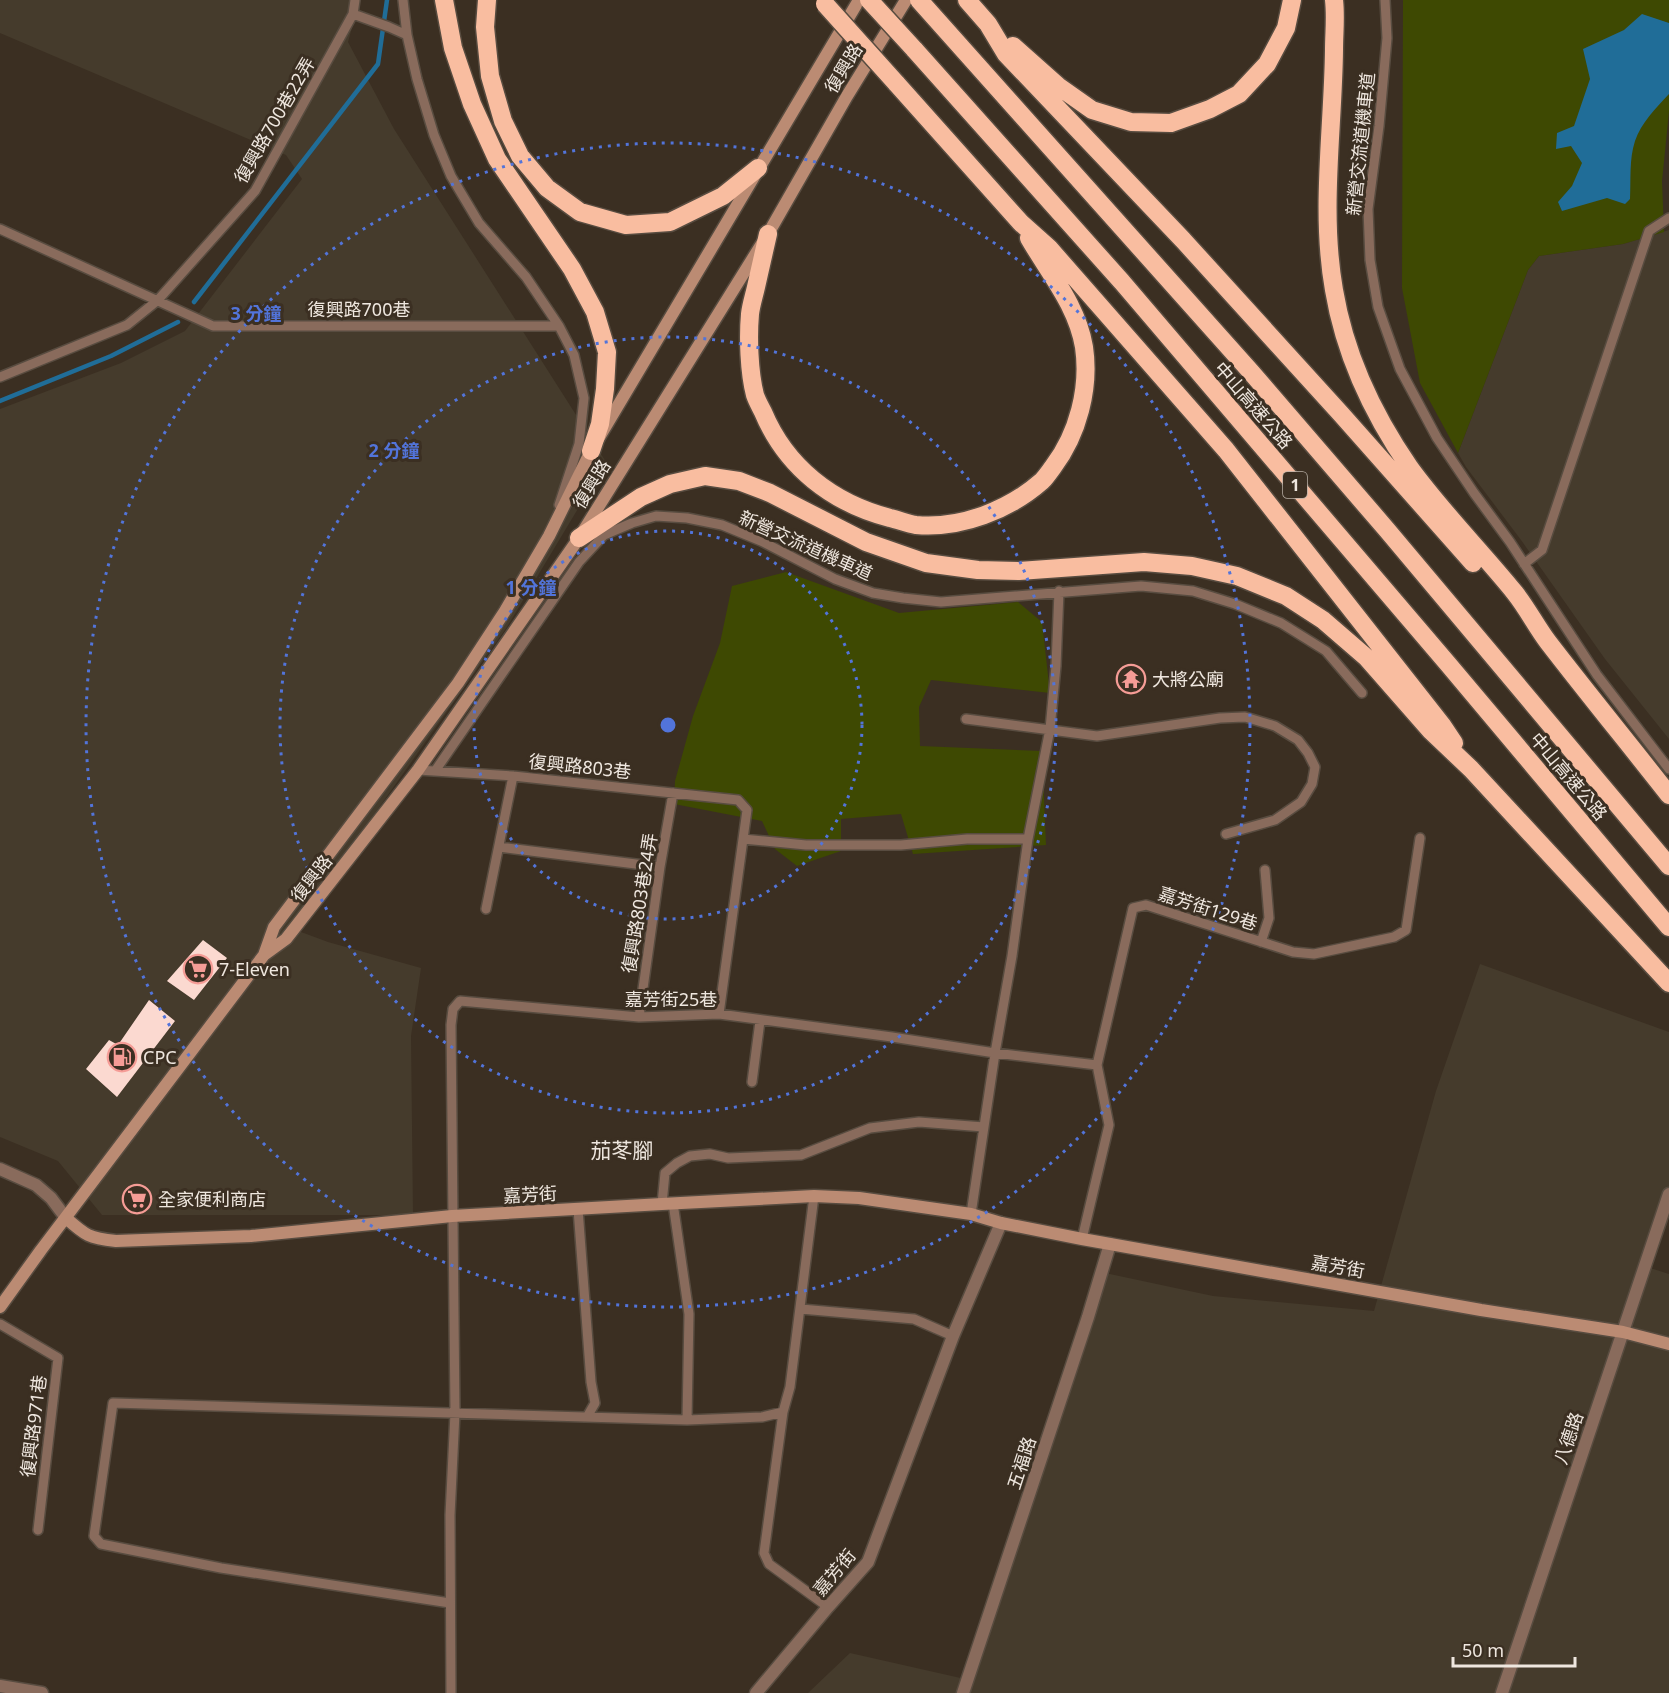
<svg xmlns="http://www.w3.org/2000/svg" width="1669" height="1693" viewBox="0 0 1669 1693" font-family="'Noto Sans','Noto Sans TC',sans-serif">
  <rect width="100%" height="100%" fill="#3b2f22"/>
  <path fill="#453b2c" d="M0 0H357V10L348 42 394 129 606 462 507 627 293 929 328 942 421 968 411 1036 413 1215H102L58 1161 0 1137V409L121 363 185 331 302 179 286 155 0 33Z
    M1669 230V739L1605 659 1521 540 1466 467 1458 453 1528 270 1539 256 1623 244Z
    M1480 964 1669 1032V1211L1647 1267 1669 1274V1693H808L850 1653 965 1679 1105 1273 1213 1296 1374 1311 1436 1091Z"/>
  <path fill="#3e4902" d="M1403 0H1669V111L1662 181 1664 232 1623 244 1539 256 1528 270 1458 453 1420 383 1402 288Z
    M786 572 899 613 1018 602 1042 622 1050 693 931 680 919 707 920 746 1042 751 1046 845 913 854 901 814 841 819V851L797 866 775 849 762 821 674 804 675 781 693 716 720 643 732 586Z"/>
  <path fill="#206d98" d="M1642 14 1669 23V94C1656 108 1641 123 1635 141 1629 159 1631 180 1630 199L1625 204 1607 198 1562 211 1558 202 1572 186 1582 163 1571 146 1556 149 1557 133 1574 126 1590 79 1583 49 1624 30Z"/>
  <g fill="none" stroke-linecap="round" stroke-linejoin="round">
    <path stroke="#206d98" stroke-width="4.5" d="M194 302 378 64 387 0
      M0 401 111 356 178 322"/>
  </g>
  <path fill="#fbd9d0" d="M203 940 227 958 194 1000 167 981Z
    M149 1000 175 1021 117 1097 86 1069 109 1040 118 1045Z"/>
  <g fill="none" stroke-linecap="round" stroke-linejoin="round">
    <g stroke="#584c40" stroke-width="12">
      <path id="lane" d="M403 0 407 35 417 79 434 135 451 176 479 223 526 277 559 326 574 355 584 398 579 444 559 505
        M1385 0 1387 38 1379 126 1368 209 1370 260 1378 307 1400 369 1437 438 1474 493 1510 542 1597 675 1669 769
        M353 14 389 27 407 35
        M0 229 213 326H559
        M0 377 127 325 158 300 255 191 353 14 355 0
        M1524 564 1542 550 1649 231 1669 218
        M966 719 1097 736 1220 718 1245 717 1275 726 1298 740 1308 753 1315 767 1312 784 1301 802 1275 820 1226 834
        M418 770 513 776 738 800 747 810 719 1014
        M435 771 579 562 604 535 632 523 656 516 687 518 722 525 761 541 835 579 873 593 903 598 941 602 1141 586 1193 591 1235 604 1281 623 1326 651 1362 693
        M743 839 806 845H901L967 839H1028
        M499 847 660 867
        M486 909 513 776
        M1261 942 1269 918 1265 870
        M639 1017 660 867 673 793
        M752 1082 760 1021
        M814 1196 790 1387 783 1412 764 1553 769 1564 828 1607
        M673 1203 689 1314 687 1420
        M662 1204 665 1173 677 1163 690 1156 710 1154 728 1158 801 1155 870 1128 919 1122 984 1127
        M578 1209 591 1382 595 1403 587 1417
        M971 1214 995 1053 1012 956 1028 839 1050 729 1056 666 1059 591
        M1082 1239 1109 1125 1097 1065 1133 908 1146 905 1293 952 1314 954 1394 937 1406 930 1420 838
        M801 1309 914 1319 953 1336
        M0 1324 58 1358 38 1530
        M450 1603 221 1568 101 1544 94 1536 113 1403 687 1420 762 1417 783 1412
        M451 1693 450 1515 455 1413 451 1025 453 1009 460 1001 639 1017 719 1014 892 1037 995 1053 1097 1065"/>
    </g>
    <g stroke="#584c40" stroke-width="15">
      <path id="street" d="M0 1169 36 1185 51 1198 66 1218
        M0 1686 42 1693
        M756 1693 828 1607 868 1562 953 1336 1001 1223
        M963 1693 1088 1317 1110 1244
        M1502 1693 1669 1194"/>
    </g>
    <g stroke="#584c40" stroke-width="15">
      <path id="secondary" d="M264 955 274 927 458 683 505 611 549 536 591 451 859 0
        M66 1218C86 1236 89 1238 116 1241L251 1236 452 1216 662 1204 814 1196 859 1198 971 1214 1001 1223 1082 1239 1481 1310 1623 1332 1669 1344
        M0 1307 41 1250 264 955 286 939 418 770 579 538 768 234 847 96 906 0"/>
    </g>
    <g stroke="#584c40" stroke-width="21">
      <path id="highway" d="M444 0 453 48 472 104 497 159 572 269 595 312 607 352 605 389 600 424 591 451
        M487 0 485 27 490 76 503 121 520 156 547 188 580 212 626 225 670 222 723 196 758 168
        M919 0 1251 372 1387 530 1669 866
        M967 0 988 24 1006 54 1183 240 1341 414 1473 563
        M1334 0C1336 17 1334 33 1334 50 1333 130 1320 211 1334 290 1345 356 1372 413 1410 468 1442 512 1481 551 1515 593 1527 608 1536 626 1548 642 1588 694 1629 744 1669 795
        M1013 46 1058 86 1092 110 1131 122 1171 123 1210 109 1239 94 1267 64 1286 28 1292 0
        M914 49 1122 282 1448 664 1669 927
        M896 83 1021 223 1049 248 1226 450 1442 725 1454 743
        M768 234C764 252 760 269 756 287 754 296 751 305 750 314 748 337 749 372 755 395 757 401 760 406 763 412 786 467 832 503 890 518 899 520 908 524 916 525 961 529 1009 510 1042 481 1046 477 1050 471 1053 467 1078 434 1090 388 1084 347 1077 305 1049 273 1029 238
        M579 538 641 497 670 484 705 476 739 481 770 493 866 542 926 563 978 570 1019 571 1144 562 1192 566 1237 576 1286 596 1323 620 1367 658 1431 731 1471 769 1669 983"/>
    </g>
    <use href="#lane" stroke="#896b5c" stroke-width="9"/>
    <use href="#street" stroke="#896b5c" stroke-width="12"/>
    <use href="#secondary" stroke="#bb8b73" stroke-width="12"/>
    <use href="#highway" stroke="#f9bda0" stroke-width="18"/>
    <g stroke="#584c40" stroke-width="21" stroke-linecap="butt">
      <path id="highway-bridge" d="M869 0 914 49
        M825 4 896 83"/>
    </g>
    <use href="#highway-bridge" stroke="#f9bda0" stroke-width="18"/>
  </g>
  <g fill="none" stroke="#5274da" stroke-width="3" stroke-dasharray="3 6">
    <circle cx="668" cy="725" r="194"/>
    <circle cx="668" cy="725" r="388"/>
    <circle cx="668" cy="725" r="582"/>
  </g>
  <defs>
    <g id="temple-ring" transform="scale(1.5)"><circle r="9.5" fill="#3b2f22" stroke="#f59c96" stroke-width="1.5"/><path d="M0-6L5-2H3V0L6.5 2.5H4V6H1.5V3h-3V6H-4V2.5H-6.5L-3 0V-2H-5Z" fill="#f59c96"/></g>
    <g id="supermarket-ring" transform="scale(1.5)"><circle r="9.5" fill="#3b2f22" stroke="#f59c96" stroke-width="1.5"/><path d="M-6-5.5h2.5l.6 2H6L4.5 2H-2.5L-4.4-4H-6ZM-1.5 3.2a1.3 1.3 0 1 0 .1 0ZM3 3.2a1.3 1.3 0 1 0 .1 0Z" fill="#f59c96"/></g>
    <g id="fuel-ring" transform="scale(1.5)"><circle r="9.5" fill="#3b2f22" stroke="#f59c96" stroke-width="1.5"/><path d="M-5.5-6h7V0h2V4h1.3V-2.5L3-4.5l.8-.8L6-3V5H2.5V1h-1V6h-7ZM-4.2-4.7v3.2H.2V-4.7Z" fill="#f59c96"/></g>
  </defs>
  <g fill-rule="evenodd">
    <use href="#temple-ring" x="1131" y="679"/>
    <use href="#supermarket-ring" x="198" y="969"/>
    <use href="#fuel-ring" x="122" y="1057"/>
    <use href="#supermarket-ring" x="137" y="1199"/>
  </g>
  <g text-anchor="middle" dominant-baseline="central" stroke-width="6" stroke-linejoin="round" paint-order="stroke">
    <rect fill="#3b2f22" stroke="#b9b0a6" stroke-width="1.5" x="1283" y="472" width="24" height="26" rx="4.5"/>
    <g font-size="16" font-weight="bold" fill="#efe7df">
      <text x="1295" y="485">1</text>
    </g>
    <g font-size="18" fill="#efe7df" stroke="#3b2f22">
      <text transform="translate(843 68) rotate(-59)">復興路</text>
      <text transform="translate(274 120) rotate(-60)">復興路700巷22弄</text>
      <text transform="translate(1360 144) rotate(-84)">新營交流道機車道</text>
      <text x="359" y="309">復興路700巷</text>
      <text transform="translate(1254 405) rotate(49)">中山高速公路</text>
      <text transform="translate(591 484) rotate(-58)">復興路</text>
      <text transform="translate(806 545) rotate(24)">新營交流道機車道</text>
      <text transform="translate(580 766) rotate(6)">復興路803巷</text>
      <text transform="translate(1569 776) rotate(50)">中山高速公路</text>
      <text transform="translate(311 878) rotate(-52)">復興路</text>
      <text transform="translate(639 903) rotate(-81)">復興路803巷24弄</text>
      <text transform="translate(1208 908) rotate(18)">嘉芳街129巷</text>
      <text x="671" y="999">嘉芳街25巷</text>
      <text transform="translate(530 1194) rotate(-3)">嘉芳街</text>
      <text transform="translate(1338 1266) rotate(10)">嘉芳街</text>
      <text transform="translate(33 1426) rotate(-83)">復興路971巷</text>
      <text transform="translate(1568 1438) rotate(-71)">八德路</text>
      <text transform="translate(1021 1463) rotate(-72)">五福路</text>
      <text transform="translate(834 1572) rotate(-50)">嘉芳街</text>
    </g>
    <g font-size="18" fill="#efe7df" stroke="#3b2f22" text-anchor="start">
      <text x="1152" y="679">大將公廟</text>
      <text x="219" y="969">7-Eleven</text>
      <text x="143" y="1057">CPC</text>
      <text x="158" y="1199">全家便利商店</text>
    </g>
    <g font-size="21" fill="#efe7df" stroke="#3b2f22">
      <text x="622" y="1150">茄苳腳</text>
    </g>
  </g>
  <circle cx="668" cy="725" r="9" fill="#5274da" stroke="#3b2f22" stroke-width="3"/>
  <g font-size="18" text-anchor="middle" font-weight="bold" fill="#5274da" stroke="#3b2f22" stroke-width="6" stroke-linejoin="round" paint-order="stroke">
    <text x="256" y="320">3 分鐘</text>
    <text x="394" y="457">2 分鐘</text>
    <text x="531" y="594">1 分鐘</text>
  </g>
  <path d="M1453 1657v9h122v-9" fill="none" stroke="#efe7df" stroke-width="3"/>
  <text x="1462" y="1657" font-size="18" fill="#efe7df" stroke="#3b2f22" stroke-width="4.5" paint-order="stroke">50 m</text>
</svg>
